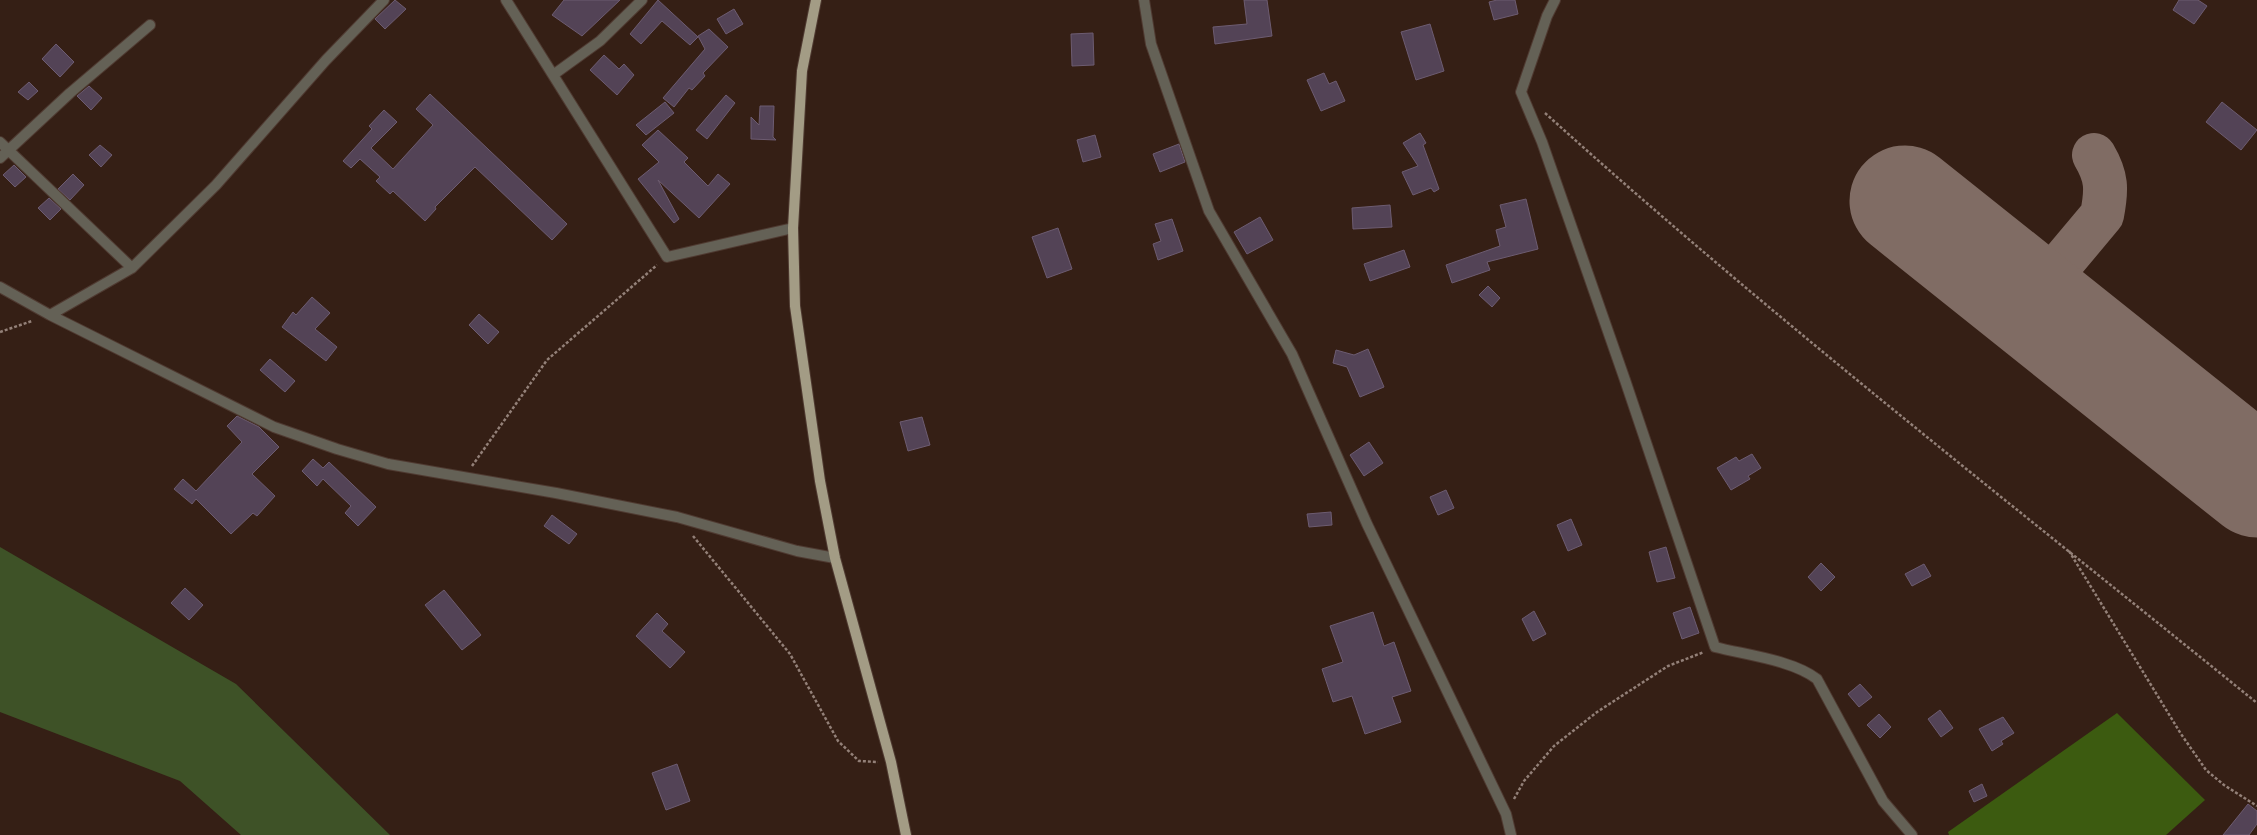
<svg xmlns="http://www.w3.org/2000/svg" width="2257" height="835" viewBox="0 0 2257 835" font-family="Lato,sans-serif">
  <rect width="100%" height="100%" fill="#351f15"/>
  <path fill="#3e5227" d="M0 547 236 684 390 835H241L180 781 0 712Z"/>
  <path fill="#3c5b10" d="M2117 713 2205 800 2166 835H1949L1948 832Z"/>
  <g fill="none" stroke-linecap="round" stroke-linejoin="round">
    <path stroke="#806c64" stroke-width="44" d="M2030 301 2102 215C2107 189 2107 177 2094 155"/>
    <path stroke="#806c64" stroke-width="111" d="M1905 201 2257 482"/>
  </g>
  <path fill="#534356" stroke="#6d5c71" d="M395 0 406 9 385 29 375 19Z
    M564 0H620L582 36 552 15Z
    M658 0 698 37 690 45 662 21 641 44 630 34Z
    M1244 0H1267L1272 36 1215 44 1213 27 1247 24Z
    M1497 0H1515L1518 14 1494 20 1489 2Z
    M2179 0H2198L2207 6 2194 24 2173 10Z
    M734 9 743 24 726 34 717 19Z
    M1430 24 1444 71 1416 80 1401 32Z
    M709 29 728 47 703 73 705 76 692 90 689 88 674 107 663 98 705 49 698 36Z
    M1093 33 1094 65 1072 66 1071 34Z
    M56 44 74 62 60 77 42 59Z
    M604 55 619 69 624 64 634 75 617 95 590 70Z
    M1324 73 1329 84 1336 81 1345 101 1321 111 1307 80Z
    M29 82 38 91 28 100 18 92Z
    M89 86 102 98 91 110 77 96Z
    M430 94 567 224 552 240 475 167 435 207 436 209 425 221 393 191 390 194 376 181 380 177 360 159 351 168 343 161 372 129 369 126 384 110 397 122 371 148 393 169 433 125 416 109Z
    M726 95 735 103 707 139 696 130Z
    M665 102 674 113 646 135 636 125Z
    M2222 102 2257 130 2241 150 2206 122Z
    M760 106H774L773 137 776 140 751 139V117L759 125Z
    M658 130 688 158 684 162 708 186 718 174 730 184 699 218 658 180 679 219 674 223 638 179 659 162 642 145Z
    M1420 133 1426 143 1423 145 1439 189 1434 192 1431 188 1413 195 1402 172 1418 166 1403 143Z
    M1095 135 1101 157 1083 162 1077 140Z
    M1179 144 1185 162 1160 172 1153 154Z
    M100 145 112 155 101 167 89 155Z
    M14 165 26 177 15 187 3 175Z
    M73 174 84 185 70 200 58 189Z
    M49 198 61 209 50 220 38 208Z
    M1526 199 1538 249 1487 262 1490 270 1452 283 1446 265 1500 246 1496 230 1506 227 1500 205Z
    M1390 205 1392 227 1353 229 1352 208Z
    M1260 217 1273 240 1247 254 1234 232Z
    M1172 219 1183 251 1158 260 1153 244 1161 241 1155 224Z
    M1058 228 1072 269 1047 278 1032 237Z
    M1404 250 1410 267 1370 281 1364 264Z
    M1488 286 1500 298 1492 307 1479 295Z
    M312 297 330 313 315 329 337 347 326 361 282 327 293 312 296 315Z
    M479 314 499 332 488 344 469 325Z
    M1368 349 1384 387 1360 397 1347 367 1333 363 1336 350 1354 355Z
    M270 359 295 381 285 392 260 370Z
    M237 416 259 427 279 447 252 474 275 496 257 516 253 513 231 534 196 499 192 504 174 489 183 479 196 491 242 442 227 426Z
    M922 417 930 445 908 451 900 422Z
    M1369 442 1383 463 1364 476 1350 455Z
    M1752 454 1761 468 1748 476 1750 479 1731 490 1717 468 1736 457 1739 461Z
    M313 459 323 468 329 462 376 507 358 526 345 513 351 506 323 479 317 486 302 471Z
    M1446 490 1454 508 1438 515 1430 497Z
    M1331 512 1332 525 1309 527 1307 514Z
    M552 515 577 534 569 544 544 526Z
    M1571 519 1582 545 1568 551 1557 525Z
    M1666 547 1675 578 1657 582 1649 552Z
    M1821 563 1835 577 1821 591 1808 577Z
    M1924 564 1931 576 1912 586 1905 574Z
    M185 588 203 605 189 620 171 603Z
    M444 590 481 635 462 650 425 605Z
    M1690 607 1699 633 1682 639 1673 613Z
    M1534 611 1546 634 1533 641 1522 619Z
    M1373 612 1384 646 1394 642 1411 691 1392 697 1401 722 1365 734 1352 696 1333 702 1322 669 1343 662 1330 626Z
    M657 613 668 624 662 631 685 652 670 668 636 636Z
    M1860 684 1872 697 1859 707 1848 694Z
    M1940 710 1953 728 1941 737 1928 719Z
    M1879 714 1891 727 1880 738 1867 725Z
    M2003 717 2014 733 2001 741 2003 744 1992 751 1979 729Z
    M677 764 690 801 666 810 652 773Z
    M1982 784 1987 796 1974 802 1969 791Z
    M2248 804 2257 811V824L2249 835H2223Z"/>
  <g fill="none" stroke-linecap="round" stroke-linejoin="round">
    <g stroke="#4f3a31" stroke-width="12">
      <path id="minor" d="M506 0 667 257 793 228
        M1144 0 1151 44 1209 211 1292 354 1367 524 1506 814 1511 835
        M1555 0 1547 16 1521 92 1542 142 1625 380 1715 647C1746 655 1792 660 1817 679L1883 801 1912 835
        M553 75 600 41 642 0
        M0 142 132 268
        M0 158 70 93 150 25
        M0 287 50 315 274 427 337 449 388 464 556 493 677 517 797 551 835 558
        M50 315 132 268 216 185 326 60 384 0"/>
    </g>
    <g stroke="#4f3a31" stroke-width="12">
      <path id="major" d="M816 0 802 71 793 228 795 306 820 481 835 558 891 762 906 835"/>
    </g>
    <path stroke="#938078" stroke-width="2.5" stroke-dasharray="3 2" stroke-linecap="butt" d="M1545 113C1774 320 2018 509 2257 703
      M0 332 32 321
      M472 466 547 360 657 265
      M693 536 790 654 838 741 859 761 878 762
      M2069 551 2181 734 2206 770 2224 785 2257 806
      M1514 799 1524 781 1554 746 1597 712 1668 666 1704 652"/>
    <use href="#minor" stroke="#646156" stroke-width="10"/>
    <use href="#major" stroke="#a39c85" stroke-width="10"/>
  </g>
</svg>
